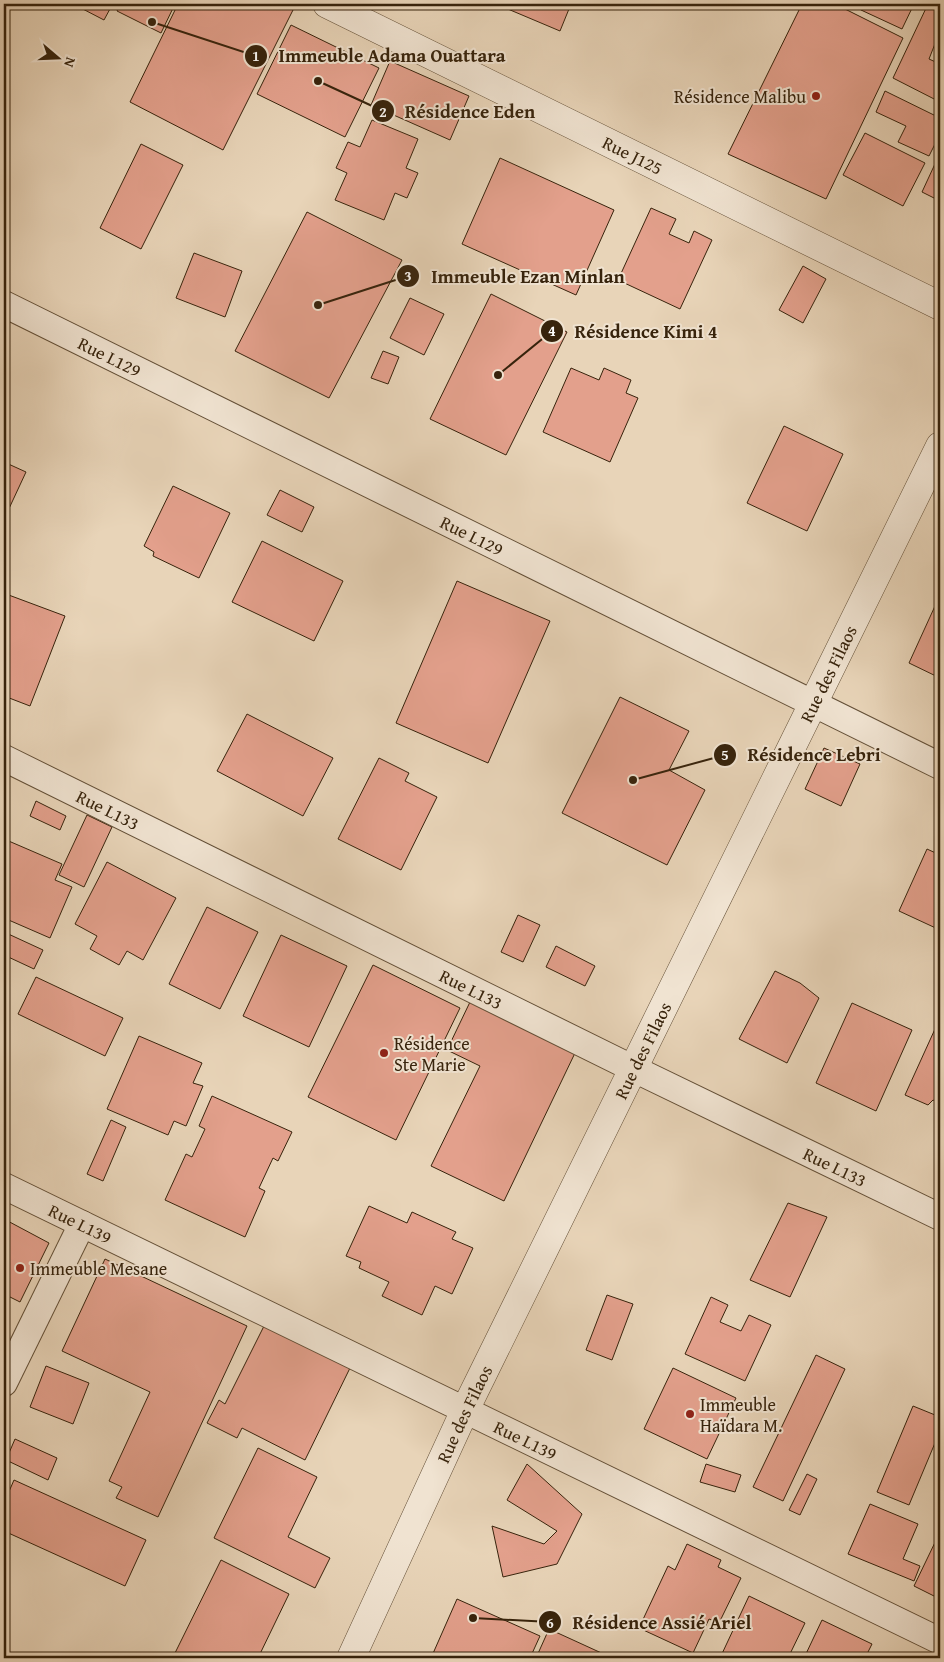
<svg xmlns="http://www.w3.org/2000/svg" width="944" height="1662" viewBox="0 0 944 1662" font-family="'Gentium Book Plus',serif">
  <rect width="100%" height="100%" fill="#e8d4b8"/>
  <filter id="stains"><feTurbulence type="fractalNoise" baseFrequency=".004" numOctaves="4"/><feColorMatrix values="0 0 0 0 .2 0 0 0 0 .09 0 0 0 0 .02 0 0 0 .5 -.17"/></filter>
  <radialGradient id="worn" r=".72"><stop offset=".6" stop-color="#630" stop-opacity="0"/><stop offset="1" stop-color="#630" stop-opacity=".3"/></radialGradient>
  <path fill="#e3a08c" stroke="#37230c" d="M78 4H104L111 7 104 20 77 6Z
    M120 4H175L161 33 117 11Z
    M178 4H291L295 6 223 150 130 102Z
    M496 4H571L560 31Z
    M802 4H835L903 38 826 199 728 154Z
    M854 4H914L902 29 861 10Z
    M928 4H940V31L929 59 940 64V102L893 78Z
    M291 25 379 68 345 137 257 94Z
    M390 61 469 96 450 140 371 105Z
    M885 91 940 118V134L929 156 898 142 906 126 876 112Z
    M372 120 418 139 406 168 418 173 407 198 395 193 384 220 335 200 347 173 336 168 348 142 360 147Z
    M865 133 925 163 903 206 843 175Z
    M141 144 183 165 141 249 100 228Z
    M940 153V201L922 192Z
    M500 158 614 210 576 295 462 244Z
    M651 208 676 219 669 234 689 243 694 231 712 240 680 309 618 280Z
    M307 212 402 260 329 398 235 351Z
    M194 253 242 271 225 317 176 298Z
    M803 266 826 279 803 323 779 310Z
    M491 294 567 332 506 455 430 419Z
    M410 298 444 314 424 355 390 338Z
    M383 351 399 357 388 384 371 378Z
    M571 368 599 380 604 368 631 380 626 393 638 398 610 462 543 432Z
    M784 426 843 454 807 531 747 503Z
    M4 462 26 472 6 515 4 513Z
    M173 486 230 513 199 578 153 556 154 552 144 546Z
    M280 490 314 507 302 532 267 515Z
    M262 541 343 581 314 641 232 602Z
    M457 581 550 621 488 763 396 723Z
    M6 594 65 616 30 706 4 696V600Z
    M940 595V678L909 663Z
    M620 697 689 731 669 770 705 790 667 865 562 813Z
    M247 714 333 758 303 816 217 771Z
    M824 748 860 764 841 806 805 789Z
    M379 758 409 773 405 781 437 797 401 870 338 839Z
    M36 801 66 816 60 830 30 816Z
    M87 815 112 827 84 887 59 875Z
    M4 839 62 864 55 880 72 887 50 938 4 918Z
    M927 849 940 855V930L899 911Z
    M107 862 176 898 143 960 127 951 119 965 90 949 97 936 75 924Z
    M207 907 258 932 220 1009 169 984Z
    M518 915 540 925 523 962 501 952Z
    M4 932 43 950 34 969 4 955Z
    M281 935 347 966 309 1047 243 1016Z
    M556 946 595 966 585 986 546 967Z
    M373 965 460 1008 396 1140 308 1097Z
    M775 971 800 983 819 998 787 1063 739 1039Z
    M36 977 123 1018 105 1056 18 1014Z
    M470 1002 575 1053 504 1201 431 1166 480 1066 447 1050Z
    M852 1003 912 1030 876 1111 816 1083Z
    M940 1018V1103L933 1100 928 1105 905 1095Z
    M139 1036 202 1063 193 1083 203 1086 186 1126 174 1121 168 1135 107 1109Z
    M212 1096 292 1132 278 1161 273 1158 259 1188 265 1191 245 1237 165 1200 186 1154 192 1157 205 1129 199 1126Z
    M111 1120 126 1127 103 1181 87 1174Z
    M788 1203 827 1217 790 1297 750 1280Z
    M369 1206 407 1223 412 1212 456 1232 452 1239 473 1248 452 1294 435 1286 422 1315 382 1296 389 1282 359 1268 361 1262 346 1256Z
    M4 1219 49 1243 20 1302 4 1294Z
    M105 1259 247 1326 158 1517 116 1498 122 1487 109 1481 150 1392 62 1351Z
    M607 1295 633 1304 612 1360 586 1350Z
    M711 1297 728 1305 720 1322 741 1331 749 1315 771 1325 745 1381 685 1354Z
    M268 1318 350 1368 305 1460 242 1428 237 1438 207 1423 219 1400 225 1404Z
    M816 1355 845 1369 783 1501 753 1487Z
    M46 1366 89 1383 73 1424 30 1407Z
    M673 1368 736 1398 707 1459 644 1429Z
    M913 1406 940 1417V1431L909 1505 877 1492Z
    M15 1439 57 1458 48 1480 6 1460Z
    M258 1448 317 1477 288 1537 330 1558 315 1588 214 1538Z
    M527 1464 582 1514 557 1564 503 1577 492 1526 544 1544 557 1531 507 1500Z
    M706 1464 741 1475 735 1492 700 1482Z
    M807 1474 817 1479 800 1515 789 1510Z
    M14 1480 146 1540 125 1586 4 1531V1503Z
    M870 1504 918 1524 903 1559 920 1566 914 1581 848 1554Z
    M940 1532V1599L914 1586Z
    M687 1544 721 1560 718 1567 741 1578 719 1623 709 1619 693 1653 639 1628 668 1566 675 1570Z
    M221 1560 289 1594 258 1658H185L175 1653Z
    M749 1596 805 1623 788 1658H720Z
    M457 1599 540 1636 530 1658H431Z
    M822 1620 872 1644 865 1658H804Z
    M549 1629 608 1656 607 1658H536Z"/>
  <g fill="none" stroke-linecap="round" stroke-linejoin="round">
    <g stroke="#634f37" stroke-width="28">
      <g id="minor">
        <path id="s1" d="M4 304 940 766"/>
        <path id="s2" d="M4 758 634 1069 940 1217"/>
        <path id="s3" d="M4 1186 940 1641"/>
        <path d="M4 1383 82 1224"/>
      </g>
    </g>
    <g stroke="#634f37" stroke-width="29">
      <g id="tertiary">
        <path id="s4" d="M327 4 940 306"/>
        <path id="s5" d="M351 1658 465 1410 940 446"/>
      </g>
    </g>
    <use href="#minor" stroke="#f0e3d1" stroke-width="26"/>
    <use href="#tertiary" stroke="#f0e3d1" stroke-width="28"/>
  </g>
  <g fill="#8f2418" stroke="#f0e3d1" stroke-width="2">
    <circle cx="816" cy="96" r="5"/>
    <circle cx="384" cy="1053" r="5"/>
    <circle cx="20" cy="1268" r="5"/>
    <circle cx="690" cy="1414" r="5"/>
  </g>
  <g text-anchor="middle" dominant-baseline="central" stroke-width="4" stroke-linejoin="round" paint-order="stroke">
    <g font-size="18" fill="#37230c" stroke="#f0e3d1" text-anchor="start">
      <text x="806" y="96" text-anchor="end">Résidence Malibu</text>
      <text x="394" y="1043">Résidence<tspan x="394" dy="21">Ste Marie</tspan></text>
      <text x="30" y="1268">Immeuble Mesane</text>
      <text x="700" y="1404">Immeuble<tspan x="700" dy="21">Haïdara M.</tspan></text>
    </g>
    <g font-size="18" fill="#37230c" stroke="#f0e3d1">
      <text stroke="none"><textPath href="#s4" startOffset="341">Rue J125</textPath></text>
      <text stroke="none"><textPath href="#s1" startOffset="118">Rue L129</textPath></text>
      <text stroke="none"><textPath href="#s1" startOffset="522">Rue L129</textPath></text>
      <text stroke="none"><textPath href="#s5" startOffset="1094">Rue des Filaos</textPath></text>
      <text stroke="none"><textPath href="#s2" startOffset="116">Rue L133</textPath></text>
      <text stroke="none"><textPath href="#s2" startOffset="521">Rue L133</textPath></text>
      <text stroke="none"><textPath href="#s5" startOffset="674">Rue des Filaos</textPath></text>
      <text stroke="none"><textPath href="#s2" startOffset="926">Rue L133</textPath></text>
      <text stroke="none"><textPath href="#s3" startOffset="85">Rue L139</textPath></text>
      <text stroke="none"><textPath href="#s5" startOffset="269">Rue des Filaos</textPath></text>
      <text stroke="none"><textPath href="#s3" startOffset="580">Rue L139</textPath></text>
    </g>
  </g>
  <path fill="none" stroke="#37230c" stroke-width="2" d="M152 22L256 56M318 81L383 111M318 305L408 276M498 375L552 331M633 780L725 755M473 1618L550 1622"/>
  <g fill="#37230c" stroke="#f0e3d1" stroke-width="2">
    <circle cx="152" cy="22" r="5"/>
    <circle cx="318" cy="81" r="5"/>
    <circle cx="318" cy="305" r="5"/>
    <circle cx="498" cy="375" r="5"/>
    <circle cx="633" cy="780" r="5"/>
    <circle cx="473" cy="1618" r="5"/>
    <circle cx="256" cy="56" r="12"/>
    <circle cx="383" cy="111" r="12"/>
    <circle cx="408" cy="276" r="12"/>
    <circle cx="552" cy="331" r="12"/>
    <circle cx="725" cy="755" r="12"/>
    <circle cx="550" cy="1622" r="12"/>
  </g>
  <g font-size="15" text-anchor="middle" font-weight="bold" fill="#fff">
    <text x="256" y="61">1</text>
    <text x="383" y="117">2</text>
    <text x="408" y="281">3</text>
    <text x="552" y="336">4</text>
    <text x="725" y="760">5</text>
    <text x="550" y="1628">6</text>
  </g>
  <g font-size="19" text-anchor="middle" font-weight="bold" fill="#37230c" stroke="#f0e3d1" stroke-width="4" stroke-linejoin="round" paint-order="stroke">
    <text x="392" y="62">Immeuble Adama Ouattara</text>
    <text x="470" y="118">Résidence Eden</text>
    <text x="528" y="283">Immeuble Ezan Minlan</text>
    <text x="646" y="338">Résidence Kimi 4</text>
    <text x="814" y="761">Résidence Lebri</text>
    <text x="662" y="1629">Résidence Assié Ariel</text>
  </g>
  <rect width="944" height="1662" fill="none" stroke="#e8d4b8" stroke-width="20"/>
  <rect x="5" y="5" width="934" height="1652" fill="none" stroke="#37230c" stroke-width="2.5"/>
  <rect x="10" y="10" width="924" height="1642" fill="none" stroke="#37230c"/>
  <g transform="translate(58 58) rotate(109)" stroke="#f0e3d1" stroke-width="4" paint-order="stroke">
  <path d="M0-4L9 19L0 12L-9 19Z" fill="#37230c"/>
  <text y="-8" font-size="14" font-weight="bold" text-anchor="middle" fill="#37230c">N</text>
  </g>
  <rect width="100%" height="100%" filter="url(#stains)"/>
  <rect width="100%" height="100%" fill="url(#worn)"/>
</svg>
